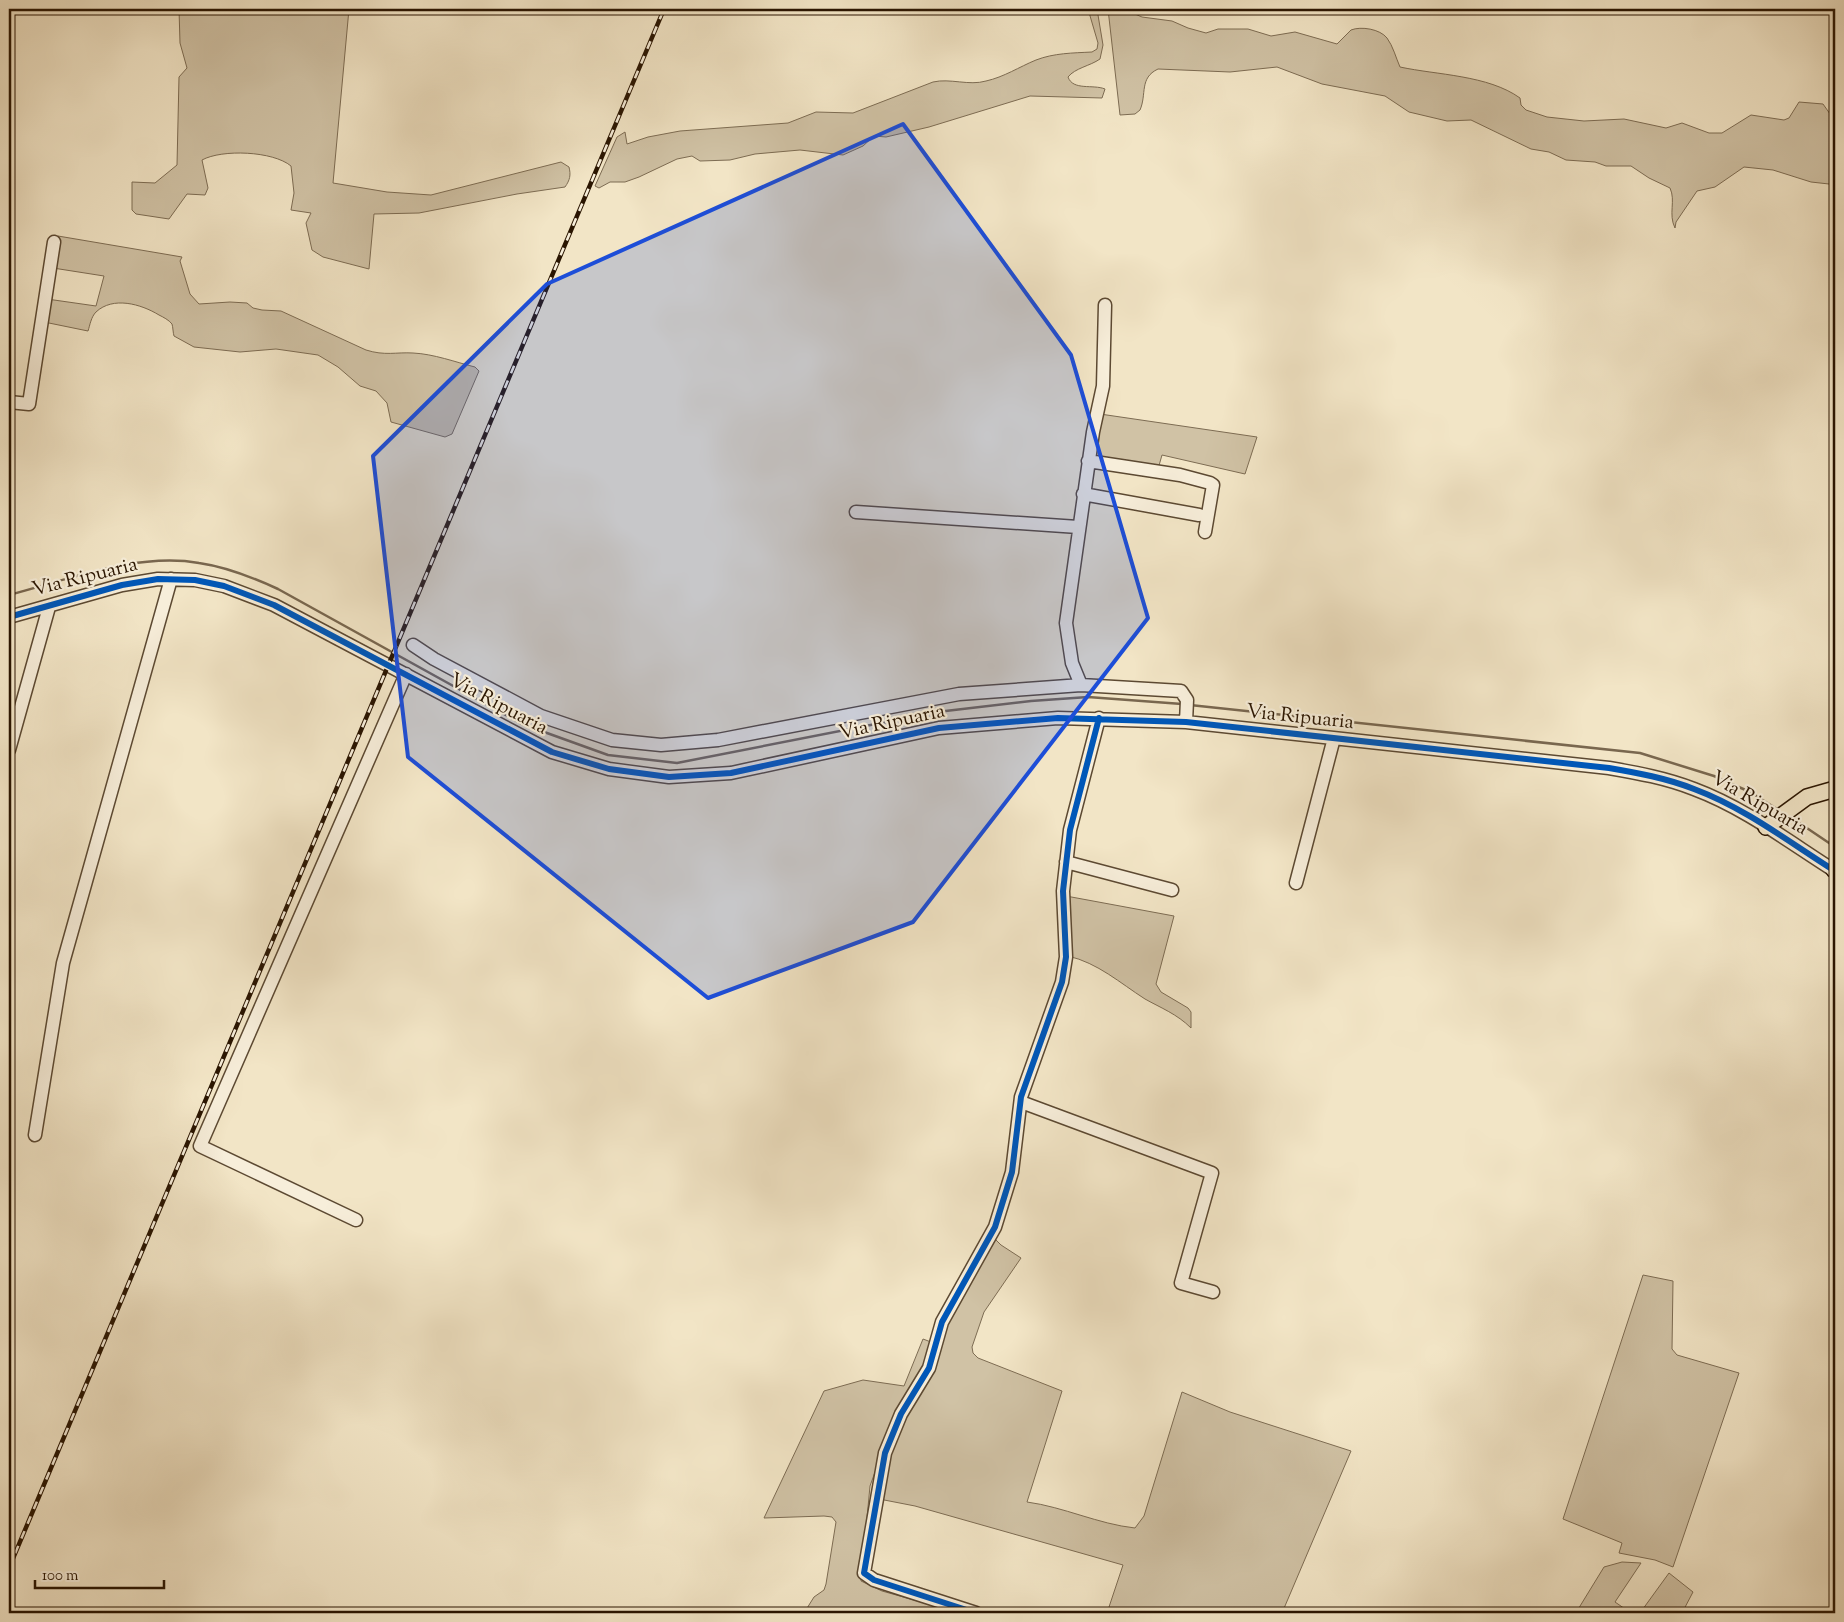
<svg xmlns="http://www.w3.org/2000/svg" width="1844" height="1622" viewBox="0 0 1844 1622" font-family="'Sorts Mill Goudy',serif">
  <rect width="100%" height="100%" fill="#f2e5c6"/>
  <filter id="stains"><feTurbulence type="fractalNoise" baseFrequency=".004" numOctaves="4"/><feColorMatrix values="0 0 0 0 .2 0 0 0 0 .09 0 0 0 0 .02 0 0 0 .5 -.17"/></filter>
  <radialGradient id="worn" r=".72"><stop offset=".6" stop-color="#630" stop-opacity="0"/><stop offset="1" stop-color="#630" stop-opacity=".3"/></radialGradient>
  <path fill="#d0c2a5" stroke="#7d6c53" d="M179 9H349L333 183 387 192 431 195 561 162 569 167C571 175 570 180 565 187L517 194 419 213 374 214 369 269 323 257 312 250 306 223 311 213 291 210 294 193 291 166C273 151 222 149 202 160L208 188 205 195 187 194 169 219 136 214 132 210V182L155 183 177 165 179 77 187 68 180 43Z
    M1088 9H1097L1103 45 1100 59C1090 66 1075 68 1068 77 1073 91 1093 84 1105 89L1102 98 1030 96 929 127 886 137 874 136 863 146 843 155 800 150 755 154 730 160 700 161 692 156 677 159 639 177 625 182H610L599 188 595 186 617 137 625 132 627 144 648 137 680 131 788 123 816 112 853 113 933 82C950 78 969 86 986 81 1004 77 1019 67 1036 60 1054 53 1073 53 1092 52L1097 49 1098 43Z
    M1108 9H1123L1142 17 1172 21 1188 28 1206 33 1218 29H1248L1271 36 1295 32 1337 44 1351 30C1361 26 1380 29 1387 38 1393 46 1396 58 1400 67 1437 75 1488 75 1520 98L1521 105 1526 110 1547 117 1584 121 1624 119 1666 128 1682 123 1709 133H1722L1751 115 1784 120 1789 118 1799 102 1823 104 1835 121V191L1829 184 1811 182 1773 170 1744 167 1715 187 1697 191 1676 222 1675 228C1668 214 1676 201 1670 188L1649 178 1631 166H1606L1595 162 1566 160 1549 152 1531 149 1471 120 1447 121 1409 112 1385 96 1322 84 1277 67 1230 72 1158 69C1139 78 1147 94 1140 110L1135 114 1120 115Z
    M58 236 182 257 180 261 190 294 199 304 230 302 247 303 253 308 262 310 281 311 366 350C385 356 396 352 413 353 434 354 455 362 475 367L479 371 452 434 445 437 391 422 387 403 376 391 360 386 338 367 318 355 276 349 240 352 194 347 174 336C173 333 173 327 172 324 169 320 163 317 159 315 141 304 113 296 96 312 91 317 90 325 88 331L44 322 47 299 96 306 104 276 53 268Z
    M1100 414 1257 437 1245 474 1162 455 1158 469 1092 458Z
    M1066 896 1174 916 1156 984 1161 992 1188 1008 1191 1012V1028C1177 1014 1161 1008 1145 999 1120 983 1098 963 1068 956Z
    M992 1236 1001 1245 1021 1258 984 1312 972 1347 973 1353 978 1358 1062 1391 1027 1502C1064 1507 1098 1524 1135 1528L1144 1516 1182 1392 1230 1412 1351 1451 1282 1613H1107L1123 1565 915 1506 874 1498 877 1479 950 1312Z
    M1643 1275 1673 1281 1672 1349 1677 1355 1739 1373 1673 1567 1655 1560 1619 1553 1622 1543 1563 1519Z
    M923 1339 931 1342 920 1374 888 1436 870 1486 861 1581 882 1591 960 1613H804L814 1597 824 1590 826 1584 836 1522 832 1517 824 1516 764 1518 824 1391 863 1380 904 1386Z
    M1622 1562 1641 1563 1615 1602 1631 1613H1580L1577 1611 1604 1567Z
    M1669 1573 1693 1592 1682 1613H1640Z"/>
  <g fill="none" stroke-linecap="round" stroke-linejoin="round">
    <path stroke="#79674f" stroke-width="2.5" d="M9 595C67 580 138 552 199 563 227 567 252 577 278 589L522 724 608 755 677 763 937 712 1031 701 1088 697 1182 704
      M1190 705 1640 753 1714 776 1750 792 1780 811
      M1789 816 1835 847"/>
    <g stroke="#5c4932" stroke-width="15">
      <path id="minor" d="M9 402 29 404 54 242
        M1088 461 1180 475 1210 483 1213 485 1205 532
        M1083 494 1199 515
        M856 512 1078 527
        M9 617 122 585 158 579 195 580 224 586 274 605 552 752 609 769 669 777 731 773 939 728 1058 718 1186 722 1609 768C1638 773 1666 778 1694 789 1745 808 1789 842 1835 871
        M413 645 434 659 541 716 612 740 661 745 718 740 959 694 1081 685 1181 691 1187 700 1186 722
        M1081 685 1072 663 1066 623 1093 432 1103 386 1105 305
        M9 750 49 607
        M1066 862 1172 890
        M1296 883 1334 738
        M1021 1102 1212 1173 1181 1283 1213 1292
        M35 1135 63 963 171 579
        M356 1220 200 1146 406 674
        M976 1613 874 1580 864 1573 885 1453 901 1414 929 1368 942 1322 995 1227 1012 1172 1021 1097 1062 982 1066 957 1063 891 1070 830 1099 718"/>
    </g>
    <g stroke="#2a1501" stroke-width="18">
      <path id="major" d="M1766 827 1807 797 1835 789
        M1834 870 1835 869"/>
    </g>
    <use href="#minor" stroke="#f7eeda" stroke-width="12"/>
    <use href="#major" stroke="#f2e5c6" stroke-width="15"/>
    <g stroke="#2a1501" stroke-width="4.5">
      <path id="rail" d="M9 1568 664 9"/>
    </g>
    <use href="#rail" stroke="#f7eeda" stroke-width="2.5" stroke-dasharray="8" stroke-linecap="butt"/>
    <g stroke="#f7eeda" stroke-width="9">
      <path id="cycleway" d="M9 617 122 585 158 579 195 580 224 586 274 605 552 752 609 769 669 777 731 773 939 728 1058 718 1186 722 1609 768C1638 773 1666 778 1694 789 1745 808 1789 842 1835 871
        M976 1613 874 1580 864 1573 885 1453 901 1414 929 1368 942 1322 995 1227 1012 1172 1021 1097 1062 982 1066 957 1063 891 1070 830 1099 718"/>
    </g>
    <use href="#cycleway" stroke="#0057b8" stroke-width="6"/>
  </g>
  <path fill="#1d4ed8" fill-opacity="0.2" stroke="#1d4ed8" stroke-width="4" stroke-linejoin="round" d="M903 124 1071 355 1148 618 913 922 708 998 408 757 373 456 547 284Z"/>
  <g text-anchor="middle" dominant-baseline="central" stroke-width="4.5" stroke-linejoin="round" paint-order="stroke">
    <g font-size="20" fill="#2a1501" stroke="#f7eeda">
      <text transform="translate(85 578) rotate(-14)">Via Ripuaria</text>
      <text transform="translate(498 705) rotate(28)">Via Ripuaria</text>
      <text transform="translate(1300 718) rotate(6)">Via Ripuaria</text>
      <text transform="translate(892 723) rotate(-12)">Via Ripuaria</text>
      <text transform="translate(1759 804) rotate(30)">Via Ripuaria</text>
    </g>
  </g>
  <rect width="1844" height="1622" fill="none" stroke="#f2e5c6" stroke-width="30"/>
  <rect x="10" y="10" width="1824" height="1602" fill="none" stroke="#2a1501" stroke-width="2.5"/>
  <rect x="15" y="15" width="1814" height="1592" fill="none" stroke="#2a1501"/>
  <path d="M35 1580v8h129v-8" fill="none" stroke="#2a1501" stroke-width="2.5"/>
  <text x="42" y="1580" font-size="15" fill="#2a1501" stroke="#f7eeda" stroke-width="4" paint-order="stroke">100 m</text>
  <rect width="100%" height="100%" filter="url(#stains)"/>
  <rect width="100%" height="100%" fill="url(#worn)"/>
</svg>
